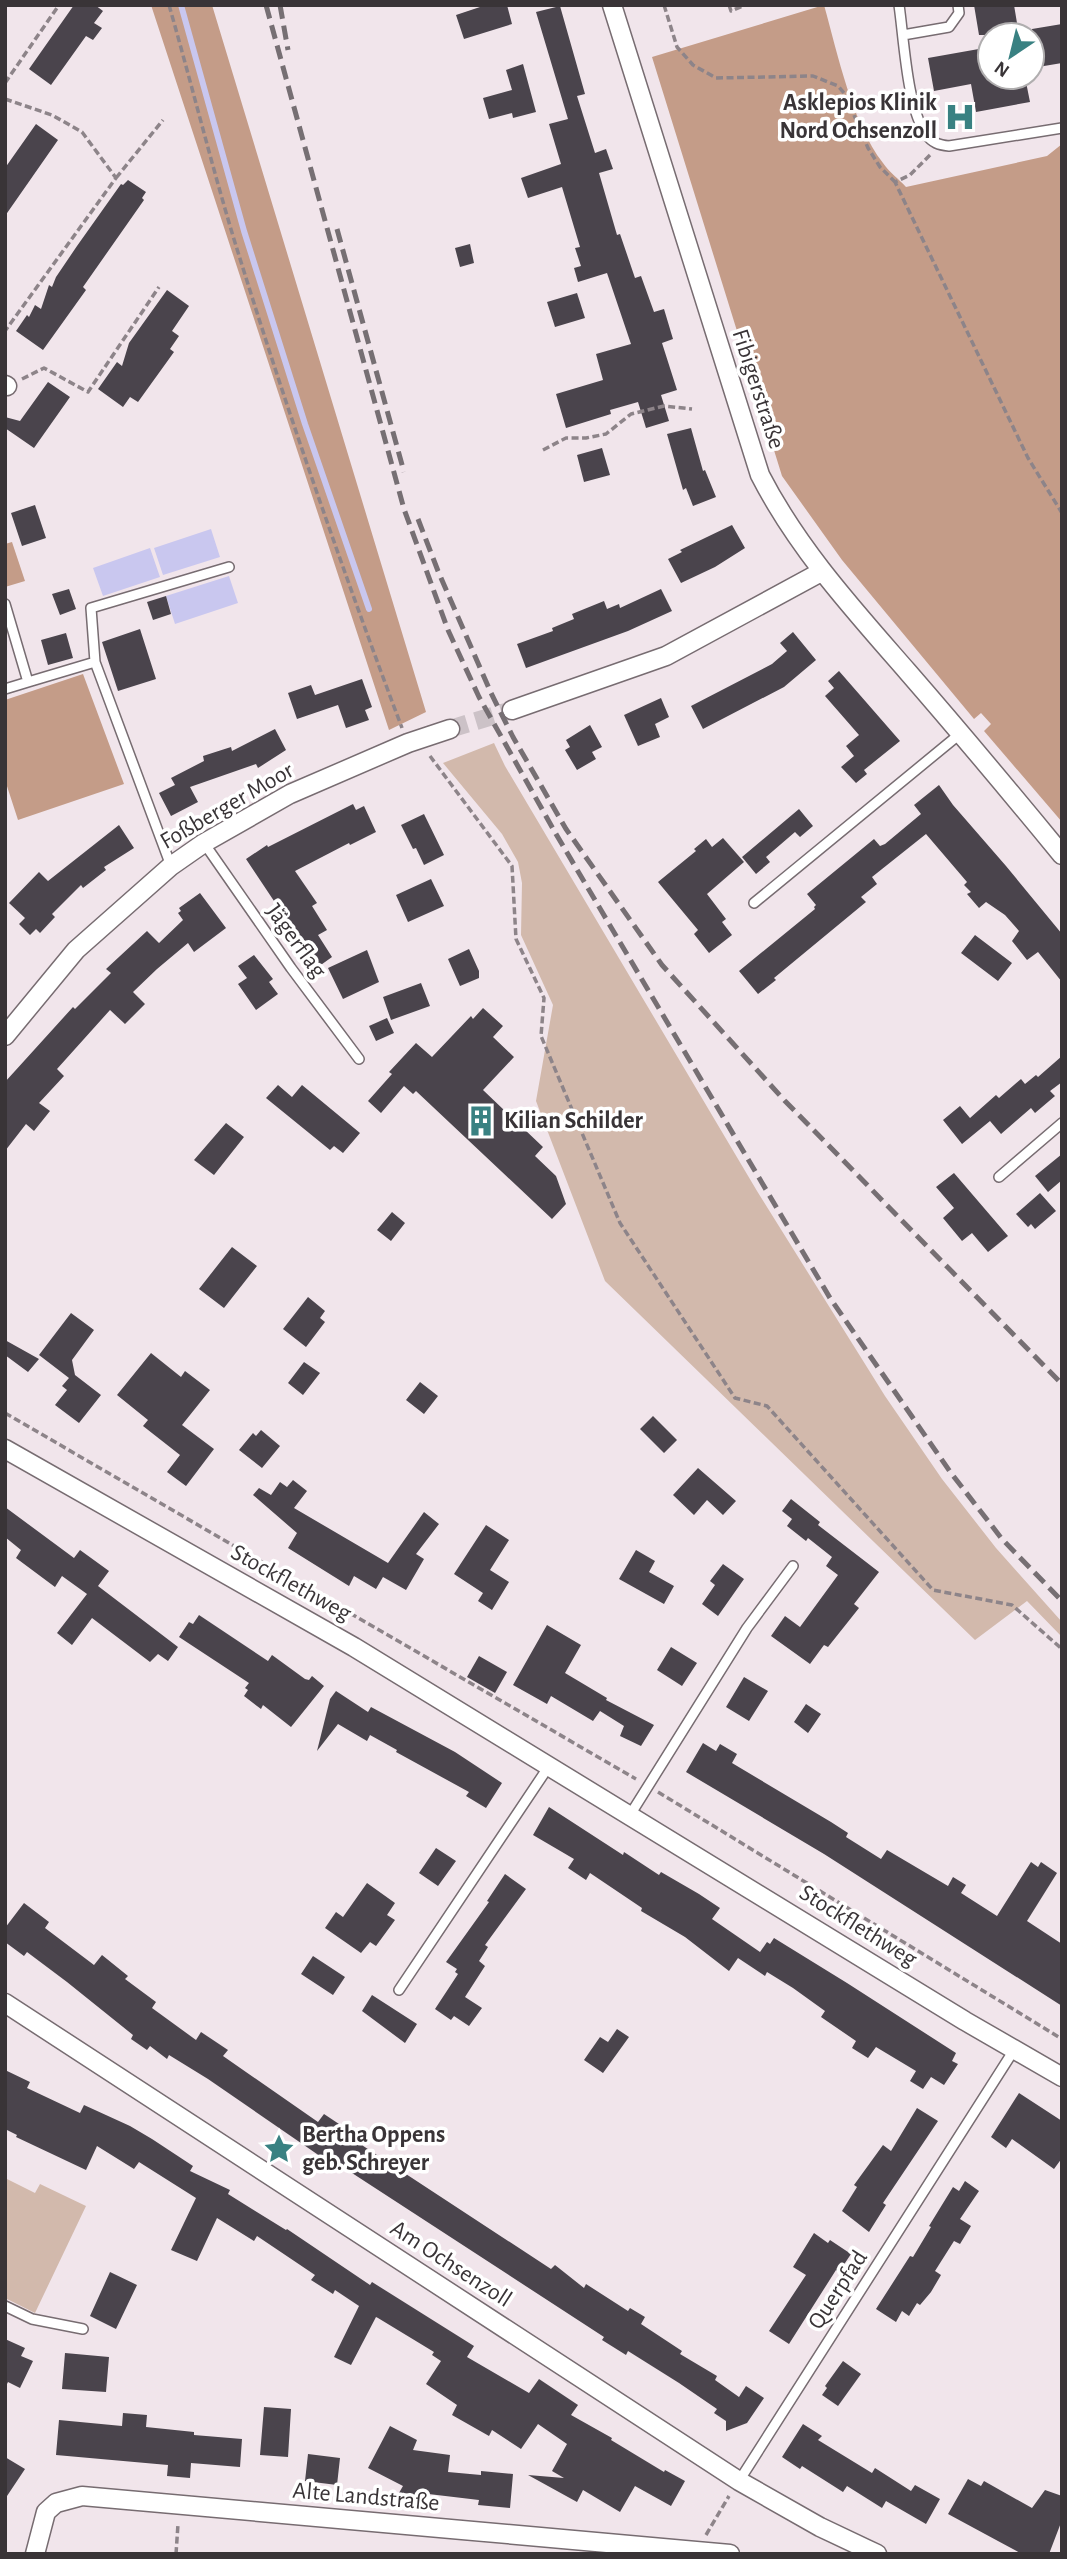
<svg xmlns="http://www.w3.org/2000/svg" width="1067" height="2559" viewBox="0 0 1067 2559" font-family="'Alegreya Sans',sans-serif">
  <rect width="100%" height="100%" fill="#f1e5eb"/>
  <path fill="#d2b9ac" d="M494 743 505 766 757 1191 885 1396 942 1479 996 1548 1062 1622V1637L1027 1601 975 1640 605 1281 536 1101 553 1005 521 935 522 883 518 862 502 834 443 763Z
    M5 2178 35 2193 40 2184 86 2206 35 2313 5 2298Z"/>
  <path fill="#c49c88" d="M151 5H212L426 712 389 730Z
    M824 5C838 55 852 123 883 163 889 172 899 179 906 187L1047 156 1062 144V822L984 731 991 724 981 713 974 719 842 560 782 476 652 57Z
    M12 542 25 581 5 587V544Z
    M83 674 124 784 18 820 5 780V700Z"/>
  <path fill="#c9c7ef" d="M211 529 220 557 163 575 154 548Z
    M150 548 160 577 103 596 93 568Z
    M229 576 238 603 175 624 166 596Z"/>
  <g fill="none" stroke-linecap="round" stroke-linejoin="round">
    <path stroke="#c9c7ef" stroke-width="6" d="M181 5 244 231 305 424 369 609"/>
  </g>
  <path fill="#4a444c" d="M74 5H95L103 11 94 23 102 28 93 40 86 36 51 85 29 69Z
    M486 5H507L512 24 464 39 456 15Z
    M974 5H1014L1019 35H979Z
    M560 6 585 94 577 96 595 153 606 149 613 169 599 173 617 235 620 234 635 278 641 276 654 312 664 309 673 339 662 343 677 390 661 395 669 421 646 428 638 402 610 410 611 414 566 428 556 394 603 380 596 354 631 344 607 273 578 282 574 268 581 266 575 248 580 247 562 187 528 198 521 178 561 164 549 124 568 119 536 12Z
    M1062 24V63L1032 68V29Z
    M990 47V77H1025L1030 102 976 112 971 84 934 91 928 58Z
    M523 64 536 112 513 118 512 113 489 119 483 98 512 90 506 70Z
    M36 124 58 140 5 216V168Z
    M128 180 146 192 142 198 144 200 83 287 86 290 43 350 16 331 27 315 29 317 35 305 41 309 49 285 52 287 56 277 77 246 121 184 123 185Z
    M470 244 474 263 460 267 455 248Z
    M167 290 189 306 172 331 179 336 170 349 174 352 138 402 130 397 123 407 98 389 117 362 122 366 129 343Z
    M577 293 585 318 555 327 547 302Z
    M48 382 70 397 34 448 5 428V417L20 421Z
    M691 428 703 471 705 470 716 497 693 506 686 488 683 490 667 434Z
    M602 448 610 475 584 482 577 455Z
    M35 505 46 538 22 546 11 513Z
    M732 525 745 548 715 567 681 583 668 559 682 552 680 550Z
    M69 589 76 609 60 615 52 594Z
    M661 589 672 611 628 631 526 668 517 644 553 631 552 628 574 619 572 614 604 601 607 609 619 604 620 608Z
    M166 596 171 614 153 620 147 602Z
    M140 629 156 679 118 691 102 642Z
    M793 632 816 660 784 687 703 729 691 706 772 664 787 651 780 643Z
    M66 633 73 658 48 665 41 640Z
    M839 671 900 741 864 770 867 774 856 783 841 767 854 756 846 746 859 735 825 696 834 688 828 681Z
    M362 679 372 707 365 710 369 720 346 728 338 705 297 719 288 693 311 685 315 695Z
    M661 698 669 717 655 724 660 737 638 746 624 715Z
    M590 725 602 747 592 752 596 759 577 770 565 750 570 747 566 740Z
    M275 729 286 750 258 768 256 764 190 787 198 802 171 816 159 793 175 785 171 778 204 761 203 756 231 747 232 751Z
    M939 785 953 805 1006 866 1062 934V982L1038 952 1027 960 1012 941 1019 931 1005 915 986 902 979 908 967 894 971 892 964 885 967 882 926 834 872 877 877 884 861 897 866 902 774 978 776 980 758 994 739 971 815 909 814 907 816 905 807 894 874 839 880 846 885 844 921 814 914 805Z
    M353 804 356 810 364 806 376 832 350 845 349 843 295 871 317 903 312 906 327 930 318 935 332 957 318 967 246 859 267 845 268 847Z
    M799 809 813 826 800 837 795 832 766 857 770 862 756 874 742 857Z
    M424 814 444 855 424 865 416 848 413 849 401 825Z
    M119 825 134 848 104 867 106 870 83 888 81 885 52 914 55 917 40 933 36 929 30 935 19 924 25 918 9 903 39 872 48 881Z
    M723 838 744 862 707 894 726 919 722 922 732 935 709 953 694 934 698 930 658 882 696 851 694 849 706 839 712 847Z
    M431 879 444 906 408 922 396 895Z
    M200 893 226 928 194 952 188 943 157 969 133 992 145 1004 125 1024 110 1010 57 1069 64 1076 39 1103 50 1111 34 1131 26 1124 5 1151V1082L73 1007 75 1009 111 973 106 969 147 931 159 943 183 920 178 913 181 911 179 908Z
    M975 935 1012 963 998 981 961 953Z
    M469 949 479 971V978L460 986 448 959Z
    M367 950 379 982 343 999 328 968Z
    M254 955 273 979 269 982 278 994 256 1010 238 984 247 978 238 966Z
    M421 983 430 1006 391 1020 383 997Z
    M483 1008 503 1026 493 1037 514 1057 483 1090 543 1147 535 1156 556 1176 566 1204 552 1219 416 1091 413 1094 404 1086 381 1113 368 1101 392 1074 389 1072 416 1043 432 1057 471 1016 473 1019Z
    M387 1018 394 1033 376 1041 369 1026Z
    M1062 1056V1082L1050 1091 1055 1096 1035 1113 1031 1108 1001 1134 990 1121 962 1144 943 1120 960 1106 970 1118 996 1095 999 1098 1021 1079 1025 1084 1036 1075 1038 1077Z
    M278 1085 292 1097 302 1085 360 1133 343 1153 334 1146 330 1150 266 1098Z
    M226 1123 244 1137 214 1175 194 1160Z
    M1062 1154V1180L1048 1192 1035 1176Z
    M954 1173 1008 1236 988 1252 972 1233 962 1241 943 1218 954 1208 936 1187Z
    M1040 1193 1056 1211 1035 1229 1031 1224 1028 1227 1016 1214Z
    M392 1212 405 1223 391 1241 377 1230Z
    M232 1247 257 1266 224 1308 199 1289Z
    M308 1297 325 1311 320 1318 325 1322 306 1347 283 1329Z
    M71 1313 94 1330 72 1360 75 1375 101 1395 79 1423 55 1405 67 1390 62 1386 69 1378 39 1355Z
    M5 1340 39 1359 28 1372 5 1355Z
    M151 1353 181 1377 185 1371 210 1390 182 1425 214 1449 186 1486 167 1472 180 1455 143 1426 148 1420 117 1395Z
    M304 1362 320 1373 303 1395 288 1383Z
    M420 1382 438 1396 424 1414 406 1400Z
    M653 1416 677 1440 664 1453 640 1429Z
    M261 1430 280 1446 262 1468 239 1450 253 1433 256 1436Z
    M698 1468 736 1501 723 1515 707 1500 694 1515 673 1495Z
    M293 1480 307 1491 294 1508 388 1563 424 1512 439 1524 416 1554 424 1559 406 1590 383 1577 376 1589 354 1576 349 1586 288 1548 297 1533 253 1495 259 1488 271 1495 280 1482 287 1487Z
    M791 1499 820 1522 818 1525 879 1572 854 1604 859 1608 828 1647 824 1645 810 1664 771 1636 785 1616 800 1627 838 1575 826 1566 832 1557 808 1538 806 1541 787 1526 792 1519 782 1511Z
    M5 1507 74 1558 80 1550 109 1571 98 1586 178 1647 168 1661 158 1654 150 1662 92 1618 72 1645 57 1633 87 1594 62 1576 55 1587 16 1558 21 1550 5 1537Z
    M486 1525 509 1540 490 1570 509 1582 492 1610 478 1601 483 1593 454 1574Z
    M636 1550 655 1561 649 1572 674 1586 664 1604 619 1579Z
    M723 1564 744 1579 718 1616 702 1604 715 1585 710 1581Z
    M199 1615 268 1661 272 1655 305 1679 309 1680 312 1676 324 1686 291 1727 263 1705 261 1709 244 1696 248 1690 245 1688 249 1683 179 1637 189 1622 193 1624Z
    M547 1625 581 1645 565 1673 607 1698 606 1700 654 1725 641 1746 620 1736 624 1726 600 1711 593 1721 551 1696 547 1704 513 1685Z
    M671 1647 697 1663 682 1686 657 1670Z
    M479 1656 507 1672 495 1693 467 1677Z
    M744 1677 768 1691 749 1721 726 1707Z
    M336 1691 368 1712 371 1707 455 1752 502 1783 486 1808 466 1796 469 1792 396 1752 397 1750 370 1735 367 1741 338 1724 317 1751 330 1699Z
    M806 1704 821 1714 808 1733 794 1722Z
    M703 1743 716 1751 720 1744 737 1754 732 1763 831 1822 848 1833 846 1837 881 1859 887 1850 948 1886 953 1877 966 1885 961 1893 997 1916 1031 1862 1038 1867 1041 1862 1057 1873 1027 1921 1062 1944V2006L824 1854 686 1772Z
    M549 1807 623 1855 624 1852 659 1875 661 1872 699 1894 720 1908 712 1919 760 1952 767 1942 770 1944 774 1938 847 1983 956 2053 952 2061 958 2064 944 2085 931 2077 923 2089 910 2081 916 2071 876 2047 868 2058 852 2048 856 2041 821 2017 825 2011 793 1988 767 1972 765 1976 738 1958 729 1971 685 1937 641 1911 642 1908 590 1873 586 1880 568 1868 574 1859 533 1835Z
    M436 1848 456 1861 438 1886 419 1873Z
    M505 1874 526 1889 485 1945 488 1947 479 1961 485 1966 465 1997 482 2008 469 2026 454 2016 451 2020 435 2009 458 1974 455 1972 457 1969 446 1962 489 1902 487 1901Z
    M367 1883 395 1903 387 1915 395 1920 376 1946 370 1942 361 1953 325 1928 336 1912 343 1917Z
    M24 1903 49 1922 45 1928 94 1965 102 1955 128 1976 125 1979 156 2002 152 2008 196 2040 201 2032 228 2050 223 2056 318 2122 324 2114 351 2132 348 2136 551 2269 555 2265 584 2288 586 2284 628 2311 630 2308 645 2317 641 2324 682 2351 680 2354 717 2376 715 2380 739 2397 746 2386 764 2398 747 2423 726 2431V2421L714 2413 717 2409 679 2383 628 2351 626 2355 602 2340 604 2337 332 2160 330 2163 208 2079 169 2055 167 2059 150 2046 147 2050 131 2039 133 2035 67 1982 27 1952 24 1956 5 1942V1928Z
    M313 1956 345 1977 333 1995 301 1974Z
    M372 1995 417 2024 405 2043 362 2011Z
    M617 2029 629 2037 603 2073 584 2060 600 2037 608 2042Z
    M5 2070 30 2082 27 2088 80 2113 84 2105 130 2126 152 2139 193 2166 190 2171 230 2190 228 2194 286 2230 287 2229 370 2285 372 2282 474 2346 467 2357 529 2393 539 2379 578 2405 571 2415 612 2438 611 2440 664 2472 665 2470 685 2481 671 2506 635 2486 620 2512 583 2490 577 2502 528 2475 564 2478 552 2471 567 2444 538 2424 521 2449 492 2430 489 2436 452 2415 457 2405 426 2384 441 2361 432 2355 434 2352 378 2318 376 2317 351 2365 334 2357 359 2306 335 2290 333 2294 311 2280 315 2275 257 2236 254 2241 217 2218 197 2261 171 2250 196 2198 139 2162 134 2169 97 2146 86 2170 16 2137 17 2135 5 2129Z
    M1019 2093 1062 2121V2158L1054 2169 1012 2139 1006 2148 991 2137Z
    M917 2108 938 2121 883 2203 886 2205 869 2232 842 2211 857 2187 854 2185 883 2145 891 2151Z
    M965 2181 979 2191 960 2219 971 2226 960 2244 954 2241 935 2271 941 2275 931 2292 920 2305 917 2303 909 2316 902 2311 896 2322 876 2309 910 2256 913 2257 931 2227 929 2226 953 2187 959 2191Z
    M814 2233 828 2243 830 2240 851 2254 839 2272 836 2270 789 2344 769 2331 806 2275 793 2267Z
    M110 2272 137 2285 116 2329 90 2316Z
    M5 2339 25 2348 21 2356 33 2361 20 2388 8 2382 5 2388Z
    M65 2353 109 2357 106 2392 62 2389Z
    M843 2361 861 2374 838 2406 822 2395 827 2388 825 2386Z
    M264 2407 291 2409 288 2457 260 2455Z
    M123 2413 147 2415 146 2427 194 2432V2435L242 2439 240 2467 191 2463 190 2478 167 2476 168 2465 56 2455 59 2420 122 2426Z
    M803 2424 822 2436 818 2440 872 2473 875 2468 911 2491 915 2485 940 2499 926 2524 886 2501 882 2508 847 2486 843 2492 802 2466 800 2469 782 2457Z
    M390 2426 417 2440 413 2450 450 2455 448 2472 481 2475V2471L513 2474 510 2508 478 2505 479 2500 420 2493 413 2508 396 2498 403 2486 368 2468Z
    M308 2454 340 2458 337 2485 305 2481Z
    M5 2457 25 2469 5 2499Z
    M968 2479 981 2486 984 2481 1032 2508 1045 2490 1062 2496V2520L1049 2554H1022L948 2514Z"/>
  <g fill="none" stroke-linecap="round" stroke-linejoin="round">
    <path stroke="#ccc2c7" stroke-width="18" stroke-dasharray="18 9" stroke-linecap="butt" d="M450 729 512 710"/>
    <g stroke="#776c71" stroke-width="12">
      <path id="service" d="M899 5C904 39 907 108 926 134 932 143 939 145 949 146L1062 128
        M903 35 949 27 959 13 958 5
        M5 604 28 682 95 662 171 866
        M95 662 91 608 229 567
        M5 689 28 682
        M204 843 291 968 359 1059
        M754 903 961 733
        M999 1177 1062 1123
        M630 1815 747 1628 793 1566
        M399 1990 549 1766
        M5 2306 32 2319 83 2329
        M739 2481 1014 2050"/>
    </g>
    <g stroke="#776c71" stroke-width="21">
      <path id="minor" d="M612 5 760 475C798 549 853 609 907 671 960 732 1011 793 1062 855
        M5 385 7 386
        M512 710 666 656 821 572
        M5 1036 76 950 171 866 204 843 290 794 408 743 450 729
        M5 1449 354 1647 965 2021 1062 2077
        M5 2003 739 2481 820 2527 877 2554
        M35 2554 46 2512 56 2503 82 2496 730 2554"/>
    </g>
    <path stroke="#8d8489" stroke-width="3.5" stroke-dasharray="7 3.5" stroke-linecap="butt" d="M169 5C191 82 210 159 233 236 284 402 341 566 402 728
      M664 5 677 47 693 65 716 78 813 76 838 86 845 94 868 148 880 167 895 182
      M729 5 731 11 745 5
      M5 83 59 5
      M5 99 52 115 82 132 116 178 5 331
      M930 155 910 175 895 182 1028 458 1062 513
      M116 178 163 120
      M22 379 44 368 88 392 159 287
      M543 450 566 438H586L606 434 631 414 664 406 692 409
      M430 756 512 866 516 939 544 998 541 1036 620 1223 735 1398 767 1406 933 1590 1012 1605 1062 1649
      M5 1413 636 1779
      M658 1792 1062 2039
      M706 2535 729 2496
      M176 2554 178 2524"/>
    <use href="#service" stroke="#fff" stroke-width="9"/>
    <use href="#minor" stroke="#fff" stroke-width="18"/>
    <path stroke="#766f73" stroke-width="5" stroke-dasharray="14 7" stroke-linecap="butt" d="M266 5 404 509 448 630 479 697 556 834 830 1298 951 1473 1002 1539 1062 1601
      M280 5 288 50
      M337 229 404 472
      M418 519 438 571 491 693 513 737 566 829 662 965 785 1101 1062 1384"/>
  </g>
  <defs>
    <g id="hospital-bare" transform="scale(2.415)"><path d="M-5-5h3v3.5h4V-5h3V5h-3V1.5h-4V5h-3Z" fill="#398182" stroke="#fff" stroke-width="2.5" paint-order="stroke"/></g>
    <g id="building-bare" transform="scale(2.415)"><path d="M-4-6H4V6H1V3H-1V6H-4ZM-2.5-4.3h1.7v1.8h-1.7ZM.8-4.3h1.7v1.8H.8ZM-2.5-1h1.7V.8h-1.7ZM.8-1h1.7V.8H.8Z" fill="#398182" stroke="#fff" stroke-width="2.5" paint-order="stroke"/></g>
    <g id="sight-bare" transform="scale(2.415)"><path d="M0-6L1.8-2.2L6-1.7L2.9 1.2L3.7 5.4L0 3.3L-3.7 5.4L-2.9 1.2L-6-1.7L-1.8-2.2Z" fill="#398182" stroke="#fff" stroke-width="2.5" paint-order="stroke"/></g>
  </defs>
  <g fill-rule="evenodd">
    <use href="#hospital-bare" x="960" y="117"/>
    <use href="#building-bare" x="481" y="1121"/>
    <use href="#sight-bare" x="279" y="2149"/>
  </g>
  <g text-anchor="middle" dominant-baseline="central" stroke-width="7" stroke-linejoin="round" paint-order="stroke">
    <g font-size="24" font-weight="bold" fill="#393437" stroke="#fff" text-anchor="start">
      <text x="937" y="103" text-anchor="end">Asklepios Klinik<tspan x="937" dy="28">Nord Ochsenzoll</tspan></text>
      <text x="504" y="1121">Kilian Schilder</text>
      <text x="302" y="2135">Bertha Oppens<tspan x="302" dy="28">geb. Schreyer</tspan></text>
    </g>
    <g font-size="24" fill="#393437" stroke="#fff">
      <text transform="translate(758 389) rotate(72)">Fibigerstraße</text>
      <text transform="translate(227 806) rotate(-30)">Foßberger Moor</text>
      <text transform="translate(296 941) rotate(54)">Jägerflag</text>
      <text transform="translate(291 1583) rotate(29)">Stockflethweg</text>
      <text transform="translate(858 1926) rotate(32)">Stockflethweg</text>
      <text transform="translate(451 2264) rotate(33)">Am Ochsenzoll</text>
      <text transform="translate(838 2290) rotate(-57)">Querpfad</text>
      <text transform="translate(366 2497) rotate(5)">Alte Landstraße</text>
    </g>
  </g>
  <rect width="1067" height="2559" fill="none" stroke="#393437" stroke-width="14"/>
  <g transform="translate(1011 56) rotate(215)"><circle r="33" fill="#ffffff" stroke="#b0aeaf" stroke-width="2"/>
  <path d="M0-5L12 26L0 18L-12 26Z" fill="#398182"/>
  <text y="-10" font-size="19" font-weight="bold" text-anchor="middle" fill="#393437">N</text>
  </g>
</svg>
